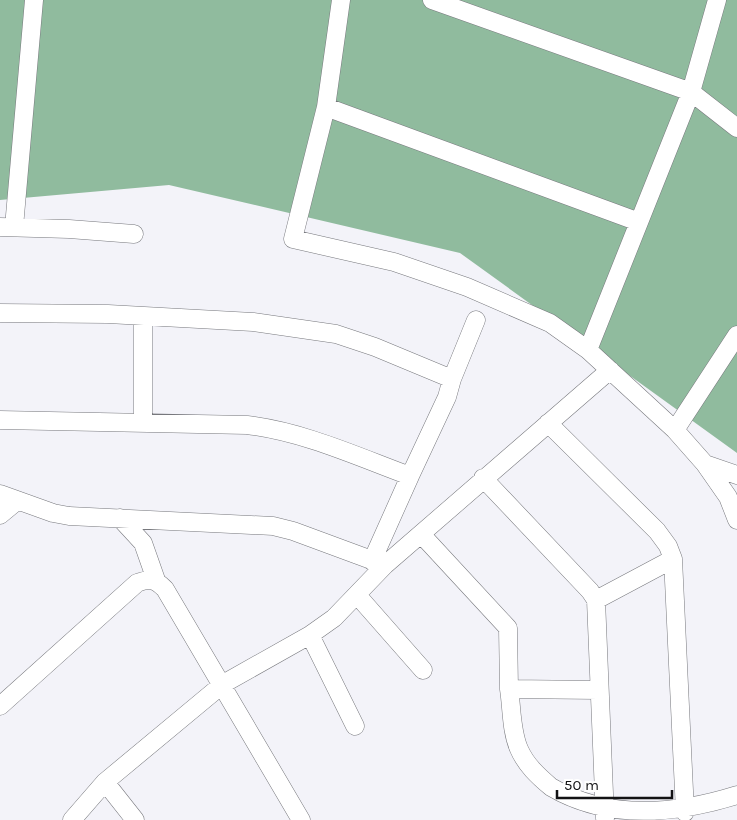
<svg xmlns="http://www.w3.org/2000/svg" width="737" height="820" viewBox="0 0 737 820" font-family="Karla,sans-serif">
  <rect width="100%" height="100%" fill="#f3f3f9"/>
  <path fill="#90bb9e" d="M0 0H737V453L460 253 169 185 0 200Z"/>
  <g fill="none" stroke-linecap="round" stroke-linejoin="round">
    <g stroke="#77787d" stroke-width="19">
      <path id="minor" d="M341 0 326 107 293 239 394 262 467 287 550 323 588 350 675 430 705 464 737 475
        M432 0 691 92 737 128
        M326 107 639 222
        M0 227 69 229 134 234
        M14 227 34 0
        M0 313 108 314 253 322 336 334 375 347 452 379
        M588 350 691 92 717 0
        M0 420 247 425C304 432 356 456 410 476L447 397 452 379 476 320
        M143 423V316
        M548 423 657 531 668 546 673 559 685 812
        M675 430 737 335
        M705 464 728 497 737 520
        M483 478 590 591 596 600 605 818
        M0 494 53 513 69 516 273 526 293 531 385 565
        M0 515 17 501
        M120 518 143 543 156 580
        M421 534 508 628 509 689 598 690
        M372 561 410 476
        M357 595 423 670
        M596 600 673 559
        M310 635 355 726
        M509 689C512 708 511 731 519 749 526 765 538 776 551 787 607 820 673 815 737 795
        M0 706 137 583C150 578 155 579 165 589L301 820
        M105 782 135 820
        M72 820 105 782 223 684 310 635 334 618 385 565 610 370"/>
    </g>
    <use href="#minor" stroke="#fff" stroke-width="18"/>
  </g>
  <path d="M557 790v8h115v-8" fill="none" stroke="#121214" stroke-width="2.5"/>
  <text x="564" y="790" font-size="15" fill="#121214" stroke="#ffffff" stroke-width="4" paint-order="stroke">50 m</text>
</svg>
